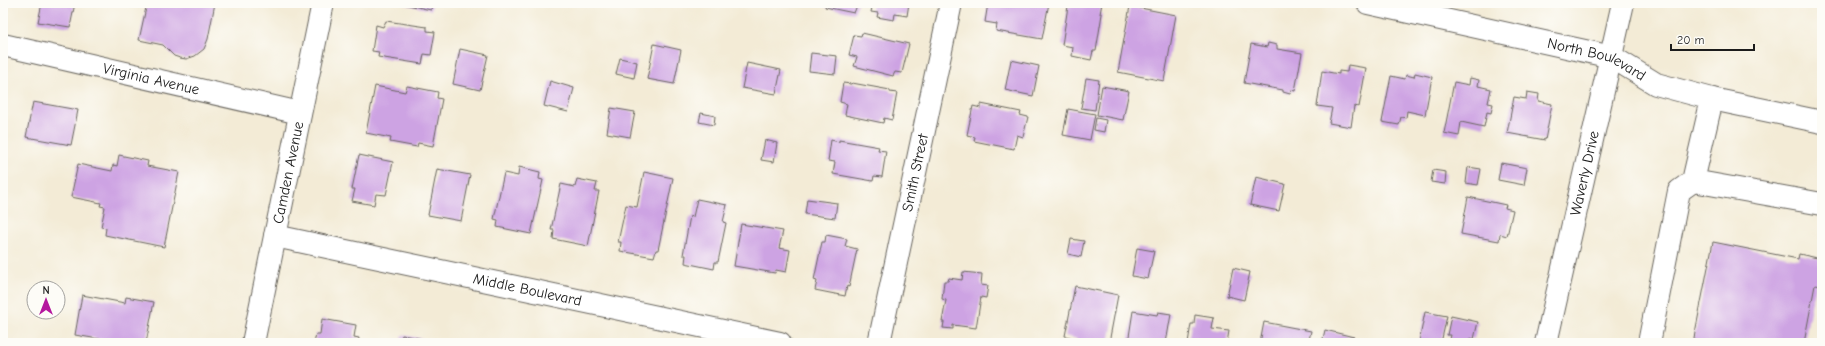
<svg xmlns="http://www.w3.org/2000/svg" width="1825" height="346" viewBox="0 0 1825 346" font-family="'Comic Neue',sans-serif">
  <rect width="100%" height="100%" fill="#fdfcf7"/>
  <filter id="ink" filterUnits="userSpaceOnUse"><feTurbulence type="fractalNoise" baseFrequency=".025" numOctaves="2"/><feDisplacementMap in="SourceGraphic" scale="8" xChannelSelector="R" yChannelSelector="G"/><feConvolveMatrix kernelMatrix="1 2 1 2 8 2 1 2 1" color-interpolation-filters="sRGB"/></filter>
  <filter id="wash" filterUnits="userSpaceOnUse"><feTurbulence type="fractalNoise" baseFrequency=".012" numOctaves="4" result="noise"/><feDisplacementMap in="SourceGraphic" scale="16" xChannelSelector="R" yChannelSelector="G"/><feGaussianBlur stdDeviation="0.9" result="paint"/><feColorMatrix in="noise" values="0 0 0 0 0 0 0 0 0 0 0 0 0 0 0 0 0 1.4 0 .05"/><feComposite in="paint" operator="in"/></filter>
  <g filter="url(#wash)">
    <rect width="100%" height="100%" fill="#f3ebd6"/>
    <g id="blocks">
      <path fill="#cda3e3" d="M42 3H75L70 27 38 22Z
        M147 3H215L208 39 204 49 195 56 186 59 180 58 174 56 163 45 139 40Z
        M399 3H432L431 10Z
        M826 3H858L854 13 825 7Z
        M873 3H909L907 16 895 14 894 20 877 17 878 13 871 12Z
        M988 3H1049L1042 39 996 31 997 24 985 22Z
        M1071 3H1102L1100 14H1102L1096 51H1093L1091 60 1072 56 1073 47 1062 45 1068 6 1070 7Z
        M1130 6 1176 15 1164 81 1118 72Z
        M386 21 427 27V31L435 32 431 55 424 54 422 64 378 57 379 52 372 51 376 25 383 27Z
        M862 33 909 44 902 73 895 72 893 76 854 66 857 57 849 55 854 35 861 36Z
        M1268 43 1277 45V49L1302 53 1295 91 1291 90 1290 94 1283 92V90L1244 83 1251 44 1267 47Z
        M654 44 681 50 674 84 647 79Z
        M460 49 488 55 480 90 453 84Z
        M811 53 837 56 835 74 809 71Z
        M620 58 637 62 634 78 616 74Z
        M1011 60 1039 66 1033 96 1005 90Z
        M747 63 781 70 776 94 742 88Z
        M1348 65 1366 68 1359 107 1354 106 1351 127 1329 123 1332 108 1317 106 1322 71 1339 74V71L1347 72Z
        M1415 73 1432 77 1425 115 1407 111 1406 118 1401 117 1399 125 1382 122 1391 76 1405 79 1406 75 1414 77Z
        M1086 78 1099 80 1095 110 1081 108Z
        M1470 78 1479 80 1478 86 1491 89 1488 103 1493 104 1491 113 1487 112 1484 127 1461 122 1459 136 1444 133 1454 82 1469 85Z
        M550 81 574 88 568 112 544 106Z
        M843 83 851 84 852 83 890 90V92L897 93 892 120 884 118 883 123 845 115 847 104 840 102Z
        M375 86 405 92 407 86 438 92 437 98 442 99 433 146 418 143 417 147 390 142 391 138 366 133Z
        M1102 86 1129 91 1123 120 1097 115Z
        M1527 92 1539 94 1538 101 1552 104 1545 140 1507 133 1514 97 1526 99Z
        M33 102 78 110 71 145 26 137Z
        M981 104 1021 112 1020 115 1028 117 1023 137 1017 135 1014 149 974 141 975 137 967 135 973 106 981 108Z
        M611 108 635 112 630 137 607 133Z
        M1068 109 1095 114 1090 140 1063 135Z
        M701 113 715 116 714 125 699 122Z
        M1096 118 1106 120 1104 132 1094 130Z
        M765 140 777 143 774 162 761 160Z
        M831 140 839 142V140L879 147 878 150 886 151 882 177 874 176 873 181 833 174 835 162 828 161Z
        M119 155 148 161 147 166 179 172 164 247 105 235 106 228 101 227 105 207 100 206 101 203 71 197 78 164 112 171 113 165 117 166Z
        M359 155 393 162 386 195 376 194 374 205 352 201 355 189H352Z
        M1501 163 1527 168 1524 185 1498 180Z
        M519 167 540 172 539 179 543 180 531 234 497 227 498 220 494 219 504 173 518 176Z
        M1468 167 1481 169 1478 185 1466 183Z
        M437 169 470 175 461 221 428 215Z
        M1433 170 1446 172 1445 184 1431 182Z
        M644 172 673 178 658 250H656L654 257 620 251 621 242H618L626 205 637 207Z
        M1256 177 1285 184 1279 211 1250 205Z
        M577 179 597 183 595 191H599L588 246 553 239 554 230H551L561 184 575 187Z
        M1468 197 1506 205 1505 208 1513 210 1507 236 1500 234 1499 241 1461 234Z
        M697 199 727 205 723 222 726 223 718 262H715L714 269 685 263 686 255H683L690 216 693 217Z
        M807 199 837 203 835 218 805 214Z
        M741 224 783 231 779 248 790 250 786 272 776 270 775 273 734 266Z
        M826 235 847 239 845 246 857 249 849 287 847 286 845 296 815 290 817 281 814 280 822 242H825Z
        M1071 239 1084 241 1081 257 1068 254Z
        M1713 242 1798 259 1799 254 1822 259V286L1815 285 1804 343H1693Z
        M1137 248 1154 251 1148 279 1132 276Z
        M1233 268 1250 272 1244 300 1227 296Z
        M963 272 982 274 981 285 988 286 986 298 981 297 976 328 953 325V329L943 328 944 322H942L946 300 942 299 944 281H948L949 278 962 280Z
        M1075 286 1118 295 1109 343H1077L1078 339 1065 336Z
        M82 295 125 303 126 297 154 302 146 343H122L75 335Z
        M1133 311 1157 315 1158 312 1171 314 1166 343H1128Z
        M1425 312 1447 316 1441 343 1419 342Z
        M1195 315 1214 318 1212 329 1229 331 1227 343H1188L1191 324H1194Z
        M1451 316 1478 322 1474 339 1470 338 1468 343H1449L1451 335H1447Z
        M322 319 356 325 354 337 359 338 358 343H314L316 334H320Z
        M1264 322 1311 331 1309 340 1318 343H1260Z
        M1325 330 1354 337 1352 343H1322Z
        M402 335 429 340 428 343H400Z"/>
    </g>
  </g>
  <g filter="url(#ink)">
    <use href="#blocks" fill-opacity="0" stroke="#67645d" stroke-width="1"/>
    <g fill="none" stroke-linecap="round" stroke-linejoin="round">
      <g stroke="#67645d" stroke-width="24">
        <g id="minor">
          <path id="s1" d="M1368 3 1612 57 1656 84 1712 99 1822 122"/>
          <path id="s2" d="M3 45 300 113"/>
          <path d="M1693 181 1822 204"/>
          <path id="s3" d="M275 236 780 343"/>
          <path id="s4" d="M253 343 323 3"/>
          <path id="s5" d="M879 343 951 3"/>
          <path id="s6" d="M1546 343 1623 3"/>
          <path d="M1649 343 1679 191 1693 181 1712 99"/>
        </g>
      </g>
      <use href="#minor" stroke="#fff" stroke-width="22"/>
    </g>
  </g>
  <g text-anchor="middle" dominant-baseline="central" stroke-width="3" stroke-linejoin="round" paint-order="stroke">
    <g font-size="15" fill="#1c1c1c" stroke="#fdfcf7">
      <text stroke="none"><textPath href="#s1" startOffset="236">North Boulevard</textPath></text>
      <text stroke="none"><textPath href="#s2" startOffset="152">Virginia Avenue</textPath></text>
      <text stroke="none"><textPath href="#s4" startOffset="174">Camden Avenue</textPath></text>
      <text stroke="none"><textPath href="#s5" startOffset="174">Smith Street</textPath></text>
      <text stroke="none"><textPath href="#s6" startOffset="174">Waverly Drive</textPath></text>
      <text stroke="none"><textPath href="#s3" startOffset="258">Middle Boulevard</textPath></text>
    </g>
  </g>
  <rect width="1825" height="346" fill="none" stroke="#fdfcf7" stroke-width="16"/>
  <g transform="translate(46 300)"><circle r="19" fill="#fdfcf7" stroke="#a3a29f"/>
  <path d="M0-3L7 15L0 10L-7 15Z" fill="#b5179e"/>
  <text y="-6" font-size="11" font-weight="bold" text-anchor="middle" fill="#1c1c1c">N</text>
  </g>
  <path d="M1671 44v6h83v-6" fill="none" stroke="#1c1c1c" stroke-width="2"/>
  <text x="1677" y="44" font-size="12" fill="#1c1c1c" stroke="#fdfcf7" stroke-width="3" paint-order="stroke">20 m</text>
</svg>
